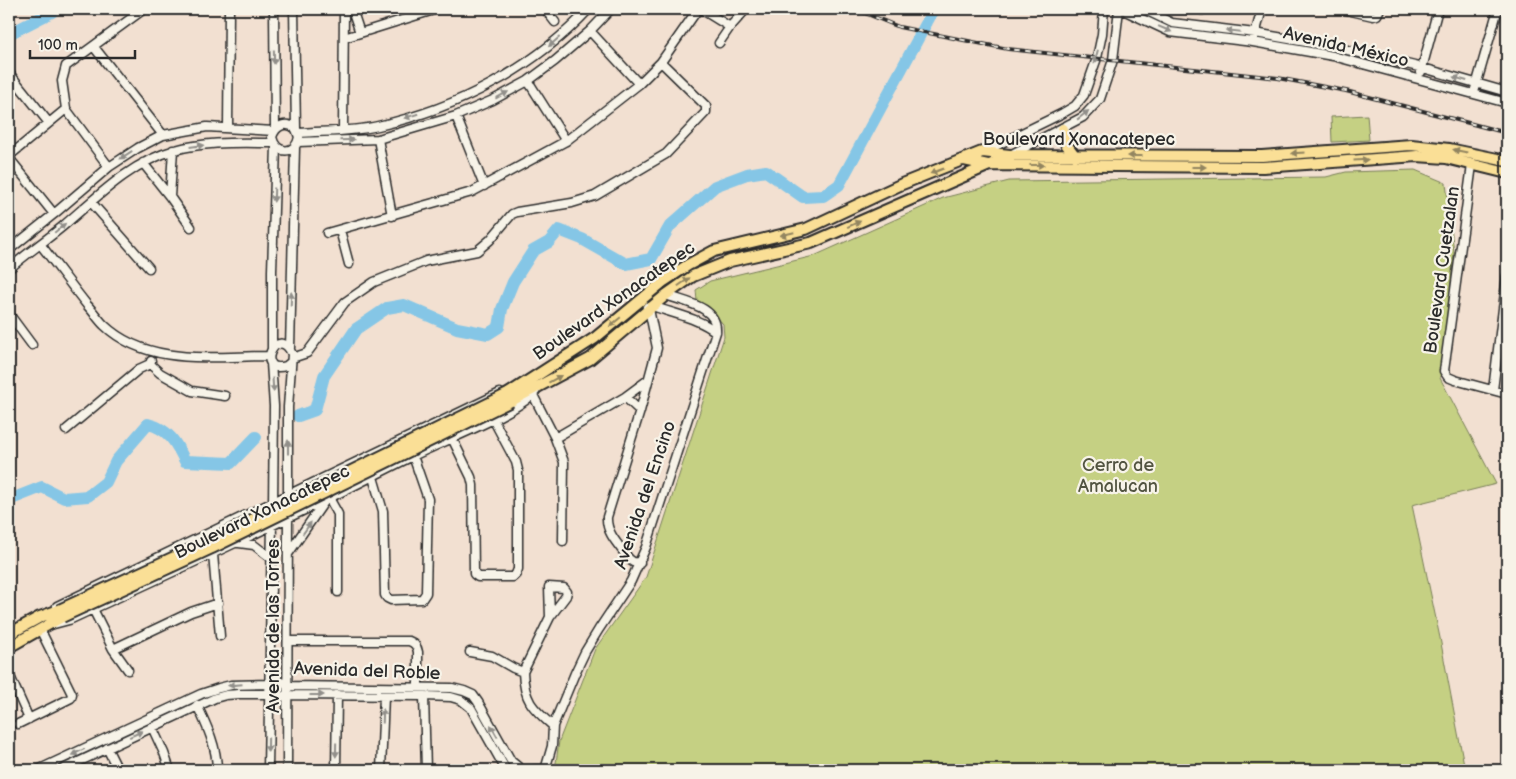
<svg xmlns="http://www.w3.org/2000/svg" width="1516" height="779" viewBox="0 0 1516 779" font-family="'Balsamiq Sans',sans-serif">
  <rect width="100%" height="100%" fill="#f2e0d1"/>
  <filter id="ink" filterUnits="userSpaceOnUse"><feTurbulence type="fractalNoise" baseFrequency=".02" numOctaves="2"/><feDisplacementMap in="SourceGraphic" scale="10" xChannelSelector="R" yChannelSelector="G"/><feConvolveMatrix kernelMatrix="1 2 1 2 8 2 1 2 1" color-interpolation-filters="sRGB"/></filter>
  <g filter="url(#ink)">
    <path fill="#c5d083" stroke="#787e57" d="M1367 115 1369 140 1332 142 1331 117Z
      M1415 170 1446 183 1454 253 1440 378 1496 484 1412 505 1440 638 1465 770H555L559 741 595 649 646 577 724 337 723 324 709 308 697 301 696 290 710 281 814 256 943 198 1009 181 1326 177 1346 172Z"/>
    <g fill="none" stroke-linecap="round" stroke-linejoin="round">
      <path stroke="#85c6e6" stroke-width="12" d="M9 34 52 12 53 9
        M298 416 315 410 324 376 356 329 387 308 404 305 457 328 488 334 499 327 502 309 513 282 533 251 549 242 559 230 582 239 626 264 651 259 670 226 715 186 747 174 766 171 803 197 823 196 839 185 934 9
        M9 500 42 487 64 498 88 496 106 482 116 461 148 424C169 429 176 443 185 461L231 463 256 437"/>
      <g stroke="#2b2b2b" stroke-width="11">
        <path id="minor" d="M274 9 275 129
          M294 9 296 129 299 137C296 155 276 155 272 137 276 125 286 121 296 129
          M352 9 360 33
          M545 9 555 22
          M701 9 730 27
          M1121 9 1170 32 1253 42 1333 56 1507 103
          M1143 9 1172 23 1255 33 1335 47 1423 68 1507 92
          M1342 9 1373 16 1377 15 1380 9
          M1202 10V9
          M590 31 639 84
          M344 38 437 9
          M1254 38 1262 9
          M719 43 730 27 746 9
          M94 47 163 135
          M1421 72 1438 9
          M9 73 49 123
          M528 81 566 141
          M1475 89 1498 9
          M456 116 484 186
          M228 128 229 9
          M343 130 344 9
          M298 133C324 131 352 132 378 126 458 108 533 69 589 9
          M378 139 392 216
          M298 142 378 139 456 116 493 100 528 81 555 61 590 31 611 9
          M983 152 1063 113 1075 106 1084 95 1097 58 1102 34 1104 9
          M1012 154 1083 117 1100 99 1113 60 1119 9
          M9 156 66 109
          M9 158 54 214
          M143 163 170 197 191 227
          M1472 165 1444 371 1448 377 1455 380 1507 394
          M109 167 66 109 62 81 66 66 144 9
          M170 197 173 150
          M91 202 149 268
          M340 230 349 264
          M327 233 472 192 566 141 639 84 661 62 698 9
          M40 244C56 264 71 285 87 305 93 311 98 319 104 325 148 367 215 356 269 356
          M9 250 54 214 109 167 138 148 163 135 207 127 274 131
          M9 269C26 254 45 241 62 227 96 198 131 162 175 150 207 141 241 143 273 143
          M653 306C673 314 699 318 716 332
          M9 314 32 345
          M272 348V271L276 146
          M290 348 295 147
          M292 358 307 353 345 302 374 282 426 261 477 251 490 240 512 214 517 212 572 203 595 196 666 154 706 112V106L661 62
          M151 361 150 364 160 373 192 391 225 396
          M271 363 274 406 273 506
          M1493 390 1507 276
          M531 391 555 438 564 462 563 541
          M625 397 640 411
          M66 430 139 369 150 364
          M452 438 471 477 473 485 474 574 478 577H513L516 574 518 569V470L516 462 493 419
          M555 438 625 397 648 380
          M373 477 383 511 385 595 387 598 391 600 422 599 426 593 428 499 413 456
          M288 498V407L292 354C277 322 253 375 286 366L291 362
          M329 498 338 514V592
          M239 543 254 545 271 558
          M213 554 220 636
          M288 554 324 502
          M640 563 633 562 629 559C620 546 606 534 607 517L640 411 657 348 649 309 647 307
          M57 606 500 393
          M93 609 113 649 128 670
          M54 624 69 620C154 581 239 542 323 501 354 486 384 470 415 455 441 442 525 410 537 389
          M288 641H409C415 643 417 646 418 652V686
          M113 649 191 612 218 603
          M470 652 492 656 513 668 523 672C524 700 532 708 553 726
          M523 672 550 617 566 596 567 592 564 588 549 587 550 617
          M9 674 29 719
          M424 696 426 770
          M197 705C207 726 217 747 217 770
          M18 724 67 700 71 698 72 694 40 629
          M152 727 164 753 170 770
          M107 748 118 770
          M38 770 201 694 219 688 231 685 270 684 279 681 288 686 452 688 464 691 473 695 478 702 511 761 522 770
          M61 770 215 698 226 695 239 694H269L279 697 288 695 424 696 451 697 461 700 471 708 506 770
          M268 770 272 522
          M287 770 288 515
          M336 770 337 695
          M381 770 384 696
          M534 770H541
          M545 770 552 746 553 726 575 673 585 652 599 629 631 581 646 547 716 332C718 306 684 302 666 295"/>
      </g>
      <g stroke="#2b2b2b" stroke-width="14">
        <path id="major" d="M1063 129 1066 144 1075 156
          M964 160 988 165 1263 167 1417 156 1446 158 1507 173
          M508 394 595 338 664 281 688 265 714 251 806 229 902 184 982 152 1010 155 1262 156 1411 145 1449 149 1507 161
          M511 401 590 359 666 295 693 276 730 261 811 243 1010 156
          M9 634 40 617 59 610
          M9 647 62 617"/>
      </g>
      <use href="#minor" stroke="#f7f3e8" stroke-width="8"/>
      <use href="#major" stroke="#fadf96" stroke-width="10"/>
      <g stroke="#2b2b2b" stroke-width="4">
        <path id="rail" d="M855 9 899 27 1008 49 1278 78 1346 91 1507 133"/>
      </g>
      <use href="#rail" stroke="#f7f3e8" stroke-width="2" stroke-dasharray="5.5" stroke-linecap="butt"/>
      <g stroke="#2b2b2b" stroke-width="14" stroke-linecap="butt">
        <path id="major-bridge" d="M59 610 209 541 508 394
          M62 617 212 548 511 401"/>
      </g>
      <use href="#major-bridge" stroke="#fadf96" stroke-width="10"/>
    </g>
    <defs><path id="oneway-solid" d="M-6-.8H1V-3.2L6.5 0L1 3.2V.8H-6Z" transform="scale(1.25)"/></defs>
    <g fill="#918f8a">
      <use href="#oneway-solid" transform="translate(1165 29) rotate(23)"/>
      <use href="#oneway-solid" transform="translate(1233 31) rotate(-174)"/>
      <use href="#oneway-solid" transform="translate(554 42) rotate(139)"/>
      <use href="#oneway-solid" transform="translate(274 57) rotate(89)"/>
      <use href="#oneway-solid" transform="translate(1096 57) rotate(105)"/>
      <use href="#oneway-solid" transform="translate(1460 79) rotate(-164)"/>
      <use href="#oneway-solid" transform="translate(502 95) rotate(-28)"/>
      <use href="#oneway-solid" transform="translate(1083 115) rotate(-38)"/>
      <use href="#oneway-solid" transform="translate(411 116) rotate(163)"/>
      <use href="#oneway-solid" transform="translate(347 140) rotate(-2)"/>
      <use href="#oneway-solid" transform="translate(197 146) rotate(-8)"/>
      <use href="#oneway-solid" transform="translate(126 155) rotate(146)"/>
      <use href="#oneway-solid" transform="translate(274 195) rotate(92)"/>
      <use href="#oneway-solid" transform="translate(60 228) rotate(-40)"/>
      <use href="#oneway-solid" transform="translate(291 299) rotate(-88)"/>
      <use href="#oneway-solid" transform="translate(273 385) rotate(86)"/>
      <use href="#oneway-solid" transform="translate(288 447) rotate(-90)"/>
      <use href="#oneway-solid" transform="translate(307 528) rotate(-55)"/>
      <use href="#oneway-solid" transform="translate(235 685) rotate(175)"/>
      <use href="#oneway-solid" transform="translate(317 695)"/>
      <use href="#oneway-solid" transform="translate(383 716) rotate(-88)"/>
      <use href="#oneway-solid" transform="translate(494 731) rotate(-119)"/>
      <use href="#oneway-solid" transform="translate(136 734) rotate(-25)"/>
      <use href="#oneway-solid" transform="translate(268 745) rotate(91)"/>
      <use href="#oneway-solid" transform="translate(336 750) rotate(91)"/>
      <use href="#oneway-solid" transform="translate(78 752) rotate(155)"/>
    </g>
    <g fill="#928560">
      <use href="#oneway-solid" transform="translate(1460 151) rotate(-168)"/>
      <use href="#oneway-solid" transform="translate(1298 153) rotate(176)"/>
      <use href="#oneway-solid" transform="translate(1135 156) rotate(180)"/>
      <use href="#oneway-solid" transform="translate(1361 160) rotate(-4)"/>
      <use href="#oneway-solid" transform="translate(1037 165)"/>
      <use href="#oneway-solid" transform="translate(1199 167)"/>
      <use href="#oneway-solid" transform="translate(937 171) rotate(159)"/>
      <use href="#oneway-solid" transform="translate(854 224) rotate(-24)"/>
      <use href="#oneway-solid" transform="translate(787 234) rotate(167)"/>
      <use href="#oneway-solid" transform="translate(684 282) rotate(-35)"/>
      <use href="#oneway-solid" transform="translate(615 322) rotate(140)"/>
      <use href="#oneway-solid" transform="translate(555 379) rotate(-29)"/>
    </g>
  </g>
  <g text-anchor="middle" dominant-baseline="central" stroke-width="4.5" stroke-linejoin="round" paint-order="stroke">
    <g font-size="18" fill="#2b2b2b" stroke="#f7f3e8">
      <text transform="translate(1346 47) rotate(13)">Avenida México</text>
      <text x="1079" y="139">Boulevard Xonacatepec</text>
      <text transform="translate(1442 270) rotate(-82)">Boulevard Cuetzalan</text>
      <text transform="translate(614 301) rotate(-35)">Boulevard Xonacatepec</text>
      <text transform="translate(645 495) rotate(-71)">Avenida del Encino</text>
      <text transform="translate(262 512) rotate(-26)">Boulevard Xonacatepec</text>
      <text transform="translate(273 626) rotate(-90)">Avenida de las Torres</text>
      <text transform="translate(367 671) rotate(2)">Avenida del Roble</text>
    </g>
    <g font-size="18" fill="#525441" stroke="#f7f3e8">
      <text x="1118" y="465">Cerro de<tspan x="1118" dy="21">Amalucan</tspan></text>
    </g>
  </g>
  <rect width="1516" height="779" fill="none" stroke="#f7f3e8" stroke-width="30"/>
  <rect x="15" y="15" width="1486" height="749" fill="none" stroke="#2b2b2b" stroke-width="2" filter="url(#ink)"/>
  <path d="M30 50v8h105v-8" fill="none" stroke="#2b2b2b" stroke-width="2.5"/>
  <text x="38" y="50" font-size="15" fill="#2b2b2b" stroke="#f7f3e8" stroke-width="4" paint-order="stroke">100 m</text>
</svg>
